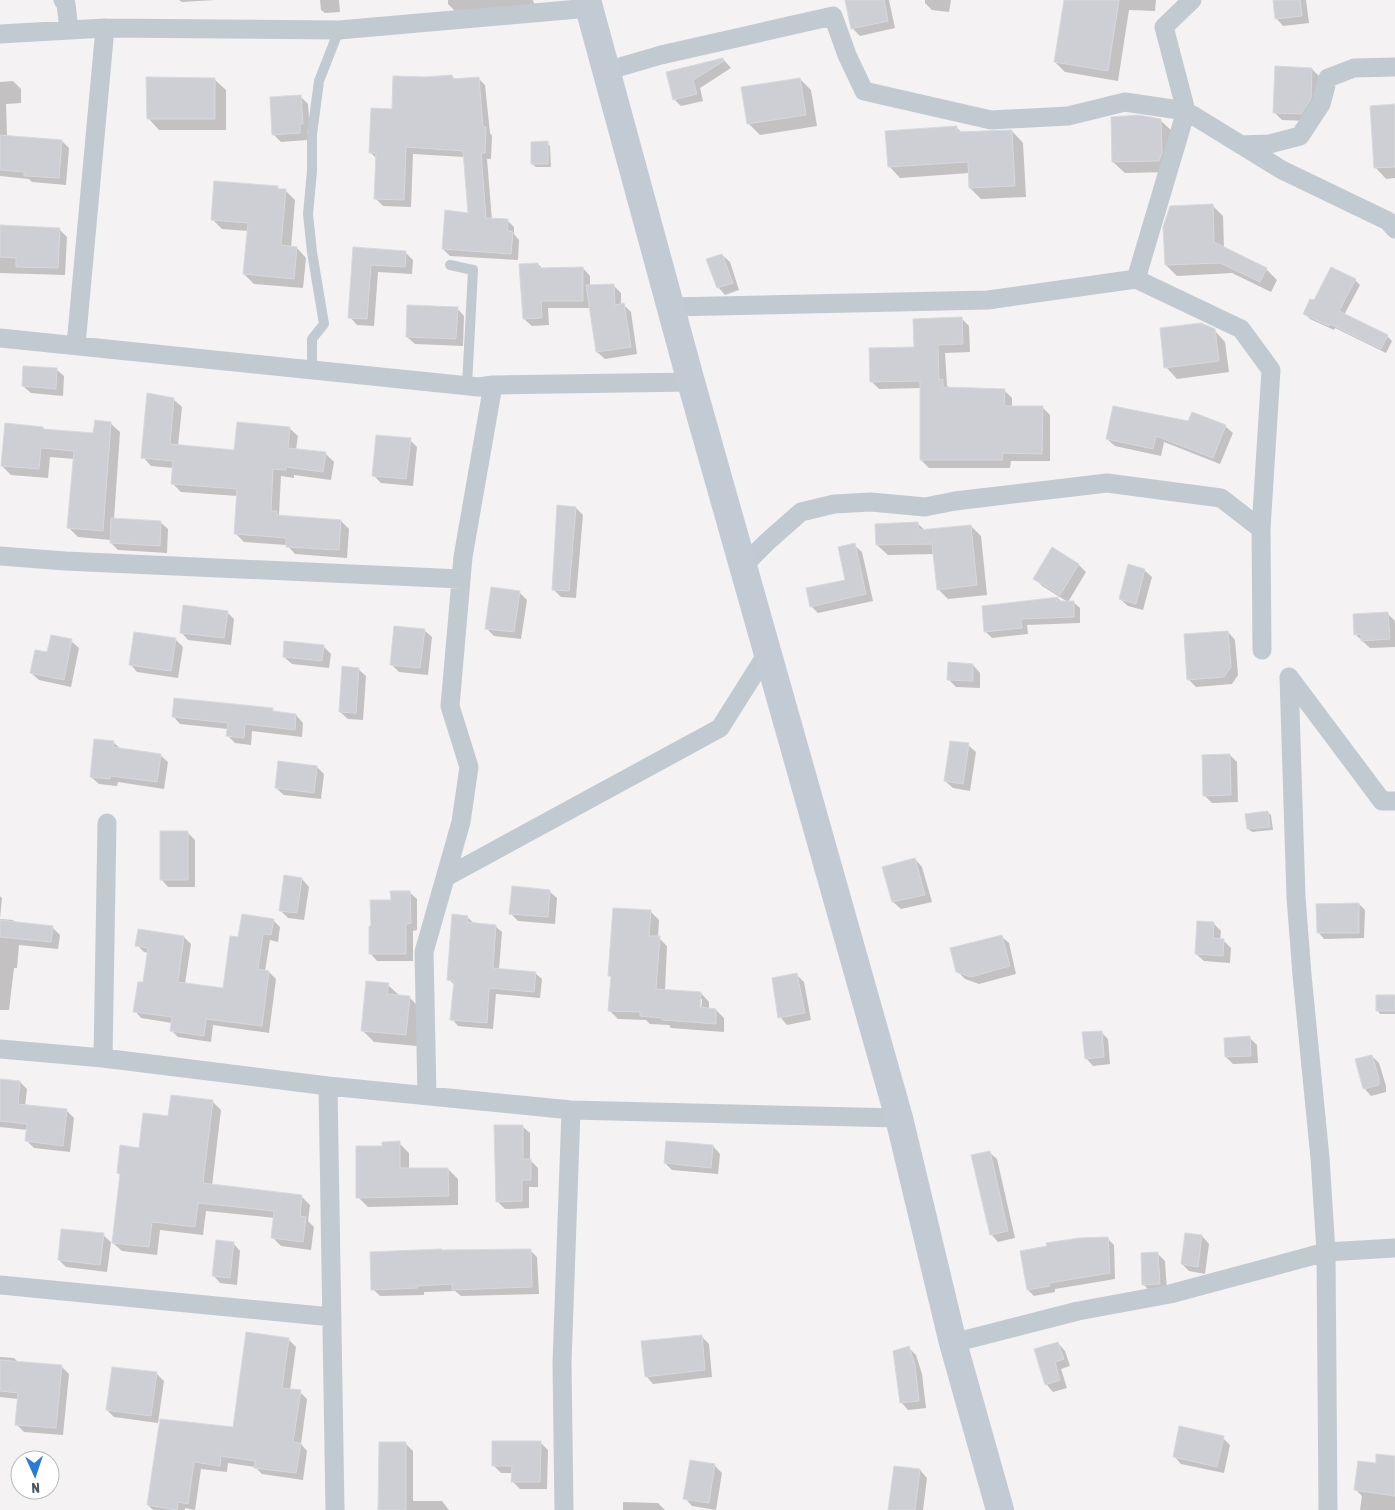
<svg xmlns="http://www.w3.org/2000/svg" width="1395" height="1510" viewBox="0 0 1395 1510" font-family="'Asap Condensed',sans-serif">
  <rect width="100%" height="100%" fill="#f4f2f3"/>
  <path fill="#0003" fill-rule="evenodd" d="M179 0H215L182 2Z
    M320 0H339L340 12 325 13 321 10Z
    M448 0H533L535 7 456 12 448 4Z
    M846 0H889L895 28 860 36 852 28Z
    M925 0H951L949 12 932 10 925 3Z
    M1105 0H1156L1155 11 1129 10 1118 81 1065 72 1055 62Z
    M1274 0H1306L1309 23 1283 26 1276 18Z
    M723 59 731 68 700 88 703 101 681 106 674 99 667 73Z
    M1312 69 1319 76 1309 121 1282 120 1274 112Z
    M452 76 456 80 478 78 485 85 490 133 492 136 491 159H487L492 220H507L514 227V234L519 240 518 260 450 256 443 249 470 214 465 157 413 154 411 207 383 206 376 199 377 159 370 152 393 110 425 78Z
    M214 79 226 90V130H159L148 118Z
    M800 79 811 90 817 126 760 135 748 123Z
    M13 81 21 89V103L6 104 7 136 62 141 69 148 66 185 32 182 29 179 0 176V82Z
    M300 96 308 104 310 131H307V140L281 142 273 134Z
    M1395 106V178L1386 179 1375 167Z
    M1160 120 1172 131 1171 172 1125 173 1113 162Z
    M956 127 962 133 1012 131 1023 143 1026 197 981 199 970 188 969 173 900 178 889 166Z
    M547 143 550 146 551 167H536L532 164Z
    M278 188 280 190H285L295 200 291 248H297L306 258 303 288 254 284 244 274 248 231 222 229 212 219Z
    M1212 205 1223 216 1224 248 1266 269 1277 280 1271 292 1232 273 1177 276 1166 265Z
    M0 225 12 227 59 229 67 237 65 275 0 273Z
    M354 249 405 252 413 260 412 274 378 272 374 326 357 325 350 317Z
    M722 255 730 262 739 290 725 295 718 287Z
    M538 264 543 269 583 268 590 276V286L613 285 621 293V305H624L631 312 637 354 605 359 597 352 591 308H548L549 325 532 326 524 319Z
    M1355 280 1360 285 1344 315 1387 336 1392 341 1386 353 1335 328 1334 330 1310 319 1305 314 1314 302Z
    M457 308 464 316 463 346 415 344 407 337Z
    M961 318 969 326 970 352 945 353 947 385 950 389 1004 390 1012 398V407H1042L1050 415V461H1011L1010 468H929L921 460V388L879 389 871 381 915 349Z
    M1214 330 1225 342 1229 372 1177 379 1166 367Z
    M56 369 64 376 63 396 31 393 23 386Z
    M173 399 182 407 178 446 235 451 289 428 298 436 296 450 326 454 334 462 331 480 294 475V478L281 476 279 515 281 517 341 521 349 529 347 558 295 554 287 545 244 542 236 534 238 496 181 492 172 483 173 468 151 466 143 457Z
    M110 423 120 432 114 519 160 522 168 529 167 553 118 550 111 543V540L78 537 68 527 75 459 50 457 48 478 11 475 2 466 43 428 45 430 95 434Z
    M1189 423 1225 426 1233 433 1220 464 1164 442 1161 456 1115 446 1107 439Z
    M410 440 417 447 413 486 381 483 373 475Z
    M558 506 576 508 583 515 576 598 561 597 553 589Z
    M918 524 925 530 971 526 981 536 987 595 948 599 938 589 934 554 888 555 877 545Z
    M854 545 862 552 873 601 818 613 811 606 846 581Z
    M1053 549 1079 565 1086 572 1068 602 1042 586 1035 578Z
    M1144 570 1152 577 1143 610 1128 606 1120 599Z
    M519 592 527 600 521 639 494 636 486 628Z
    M1059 599 1062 602H1073L1080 608V623L1027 625 1028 634 992 638 986 632 983 607Z
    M227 612 234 619 231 645 188 640 181 632Z
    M1388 614 1395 621V647L1370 648 1355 634Z
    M424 630 432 637 428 675 399 672 391 664Z
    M1228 632 1235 640 1238 675 1232 684 1196 687 1188 679Z
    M175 639 183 647 178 678 137 672 130 664Z
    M71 641 79 648 71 687 39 680 31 673 48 654Z
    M323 646 331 654 329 668 292 664 284 657Z
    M973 665 980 673V688L956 687 948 679Z
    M358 669 366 676 363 720 348 719 340 712Z
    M272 709 276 713 296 715 303 723 302 737 252 731 251 745 235 743 228 736V729L180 724 173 716Z
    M113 742 121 749 160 755 168 762 164 789 118 782 117 786 99 784 91 777Z
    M968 745 976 752 970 791 953 788 945 781Z
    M1230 755 1237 762 1238 802 1212 803 1205 796Z
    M317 767 324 774 321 799 284 795 276 788Z
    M1267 812 1271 815 1273 830 1252 832 1248 829 1246 815Z
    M188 833 195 840V887H168L161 879Z
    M915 859 922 867 932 902 901 909 893 902 884 868Z
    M302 879 309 887 304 920 288 918 280 910Z
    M549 891 557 898 555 924 518 921 510 913Z
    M409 892 417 899V930L413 931V961H377L370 953 392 901Z
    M0 896 2 898 0 919 13 920 16 923 52 927 60 935 58 949 19 945 17 968H14L9 1010H0Z
    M1359 904 1365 910 1364 938 1324 939 1318 932Z
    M651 912 659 920 658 937 667 946 665 991 701 993 709 1002V1009L716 1010 724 1018V1032L671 1028 669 1025 650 1024 646 1020 618 1019 609 1010 612 977 610 975ZM700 999H702L701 1014H699Z
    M467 917 475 924 495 926 502 932 499 969 535 973 542 979 540 998 496 994 493 1029 458 1026 452 1019 455 986 449 979Z
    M273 920 280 927 278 942 270 940 265 971 269 972 276 979 269 1033 213 1025 211 1042 178 1037 171 1030 172 1023 141 1018 135 1011 144 984 148 953 144 952 137 945 184 937 191 944 185 984 224 990 239 939Z
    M1213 923 1221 931 1220 940H1223L1231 948 1230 963 1204 961 1196 954Z
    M1001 936 1009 943 1016 974 979 984 965 979 957 971Z
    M797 975 804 982 811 1020 787 1025 780 1017Z
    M388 985 400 996 409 997 421 1009 417 1046 374 1042 363 1031Z
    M1395 996V1014H1380L1377 1010Z
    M1101 1032 1108 1039 1110 1064 1093 1066 1086 1058Z
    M1250 1038 1257 1045 1258 1063 1233 1064 1226 1057Z
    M1372 1056 1379 1063 1386 1086V1092L1371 1096 1364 1088Z
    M0 1080 20 1082 27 1089 25 1106 66 1110 74 1118 70 1152 34 1148 27 1141 28 1130 0 1127Z
    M212 1101 221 1110 212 1186 302 1197 310 1205 308 1221 314 1227 311 1250 281 1246 273 1238 275 1218 206 1211 203 1235 160 1230 157 1255 122 1251 113 1243 121 1175 118 1173 169 1118Z
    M522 1126 530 1133V1160L538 1168V1187H529V1208L505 1209 497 1201Z
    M399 1143 409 1153V1170L448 1169 458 1179V1205L368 1207 358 1197 383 1147Z
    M713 1146 720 1154 718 1174 672 1170 665 1163Z
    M989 1152 997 1159 1015 1238 998 1242 991 1234Z
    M103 1235 111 1242 107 1272 66 1267 59 1260Z
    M1202 1236 1209 1244 1205 1274 1189 1271 1182 1264Z
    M1107 1238 1114 1245 1115 1279 1055 1289V1292L1034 1296 1028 1290Z
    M233 1243 240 1251 237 1285 220 1283 213 1275Z
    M530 1250 537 1257 539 1294 461 1296 455 1291 424 1292V1295L380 1296 373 1289 444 1252Z
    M1158 1254 1165 1261 1167 1291 1151 1292 1144 1285Z
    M701 1336 709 1344 712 1377 653 1384 646 1376Z
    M288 1339 296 1347 290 1390 300 1392 307 1399 301 1444 307 1451 303 1480 262 1474 255 1467 228 1463 227 1472 201 1469 195 1510 185 1508V1510H153L148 1505 161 1420 234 1429Z
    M1058 1343 1065 1351 1070 1366 1061 1369 1067 1388 1053 1392 1046 1384Z
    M909 1348 916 1355 922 1374 926 1408 908 1410 901 1402Z
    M0 1357 14 1358 19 1363 61 1366 69 1374 63 1435 24 1432 16 1424 18 1399 0 1397Z
    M157 1374 164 1381 158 1423 114 1417 107 1410Z
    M1223 1438 1230 1445 1224 1473 1181 1464 1174 1456Z
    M540 1442 548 1450 547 1489H520L513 1482V1473H501L493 1465Z
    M406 1444 413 1451V1501H442L449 1510H379Z
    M1395 1458V1510H1360L1362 1496 1356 1490 1377 1465Z
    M714 1465 722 1473 716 1510 692 1506 685 1498Z
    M920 1470 927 1478 923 1510H889Z
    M623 1502 658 1503 665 1510H623Z"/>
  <path fill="#cdcfd4" stroke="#d7d9dd" d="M845 0H884L888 21 851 29Z
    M1064 0H1119L1108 71 1054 62Z
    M1273 0H1300L1302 16 1275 19Z
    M723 58 724 61 693 80 697 94 673 100 666 72Z
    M1275 66 1312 68 1311 99 1301 114 1273 113Z
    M452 75 453 79 479 77 483 127H486L485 153H481L486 218 508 219 507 230 513 232 511 254 442 249 445 210 468 213 463 151 406 147 404 200 374 199 376 153H369L371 108 392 109 393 76 425 77Z
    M146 77 215 78V119H147Z
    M800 78 806 115 747 124 741 87Z
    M301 95 303 124H300V133L272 135 270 97Z
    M1395 104V167L1374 168 1370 106Z
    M1138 115 1161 119 1162 153 1159 161 1112 162 1111 117Z
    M957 126V132L1012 130 1015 186 969 188 968 162 888 167 885 131Z
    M0 135 62 140 59 178 24 176V172L0 170Z
    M548 141V164H531V142Z
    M214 181 278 186V189H286L281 245 297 247 294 279 243 274 248 223 211 220Z
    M1213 204 1214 242 1267 268 1260 282 1220 263 1165 265 1163 227 1170 206Z
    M0 225 60 228 58 268 16 267V258L0 257Z
    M353 247 406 251 405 267 371 265 367 319 348 318Z
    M722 254 733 283 717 288 706 259Z
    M538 263V268L583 267V301H541L542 318 523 319 519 264Z
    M1331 267 1356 279 1339 311 1388 335 1381 349 1330 324 1329 326 1303 314 1310 299 1314 300Z
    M614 284 615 305 624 303 631 347 596 352 586 285Z
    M407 305 458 307 456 339 406 337Z
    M962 317 963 344 938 345 939 380 943 379V387L1005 389 1004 406H1043L1042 454 1003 453 1002 460H920V381L870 382 869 348 914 347 913 319Z
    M1201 323 1215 329 1219 361 1164 368 1160 328Z
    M23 366 57 368 56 389 22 386Z
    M147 393 174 398 170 444 234 450 237 422 290 427 288 448 326 452 323 472 286 467V470L273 469 271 511H277V515L341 520 339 550 286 547V538L234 534 237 489 171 484 173 461 141 458Z
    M1113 406 1188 421 1192 412 1226 425 1213 458 1156 436 1153 449 1106 439Z
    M95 420 111 422 103 531 67 528 74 451 41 448 39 469 1 466 5 423 43 427V429L93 433Z
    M376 435 411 438 406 479 372 476Z
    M557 505 576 507 569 591 552 590Z
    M111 518 161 521 160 546 110 543Z
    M918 522 919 530 971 525 977 585 937 590 932 544 876 545 875 524Z
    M855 543 866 594 810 607 806 588 845 580 838 547Z
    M1052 547 1079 564 1060 595 1033 579Z
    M1128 564 1145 569 1136 604 1119 599Z
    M491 587 520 591 514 632 485 629Z
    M1059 597 1056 601H1074V617L1021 619 1022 628 984 632 982 606Z
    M183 605 228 611 224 638 180 633Z
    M1388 612 1390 639 1361 641V634L1354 635 1353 614Z
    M394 626 425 629 420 668 390 665Z
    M1228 631 1231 667 1224 677 1187 680 1184 634Z
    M134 632 176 638 171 671 129 665Z
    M51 635 72 639 64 680 30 673 35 650 47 652Z
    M284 641 324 645 322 661 283 657Z
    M948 662 973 664V681L947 680Z
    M342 666 359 668 356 713 339 712Z
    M174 698 273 708 272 711 296 714 295 730 245 724 244 738 226 736 228 723 172 717Z
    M94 739 114 741 113 747 161 754 157 782 111 776 110 779 90 777Z
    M950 741 969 743 963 784 944 781Z
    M1230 754 1231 795 1203 796 1202 755Z
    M278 761 317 766 314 793 275 788Z
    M1268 811 1270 827 1247 829 1245 814Z
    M160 831H188V880H160Z
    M915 858 925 895 892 902 882 867Z
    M284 875 302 878 297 913 279 911Z
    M512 886 550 890 548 917 509 914Z
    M390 891H410L411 923 406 924V954H369V926H371L370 900H391Z
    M1359 903V933H1317L1316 904Z
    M613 908 651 910 649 936H660L656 989 701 992 700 1007 716 1009V1024L662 1020V1018L640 1016V1012L608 1011 611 976H608Z
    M242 914 274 919 271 935 263 934 258 969 269 971 262 1026 206 1019 204 1036 170 1031 172 1017 133 1012 138 982H143L148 948 135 946 138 929 184 936 178 982 223 988 230 936 238 937Z
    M452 914 468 916 467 922 496 925 493 968 536 972 534 992 489 988 487 1023 450 1020 454 981 447 980Z
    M0 920 53 926 51 942 0 937Z
    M1197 921 1214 922 1213 938 1224 939 1223 956 1195 954Z
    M1002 935 1010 966 971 977 956 972 950 948Z
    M797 973 805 1013 778 1018 772 978Z
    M366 981 389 983 387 994 410 996 406 1035 361 1031Z
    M1376 995H1395V1011H1376Z
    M1102 1031 1104 1057 1085 1059 1082 1032Z
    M1250 1036 1251 1056 1225 1057 1224 1038Z
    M1372 1055 1379 1078V1085L1363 1089 1355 1059Z
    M0 1079 20 1081 18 1104 67 1109 63 1146 25 1141 27 1124 0 1121Z
    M171 1095 213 1100 203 1183 302 1195 300 1216 306 1217 303 1242 271 1238 274 1211 198 1203 195 1227 152 1222 149 1247 112 1243 120 1174 117 1173 120 1145 139 1148 143 1113 168 1116Z
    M494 1125H523V1159H531V1180H522V1201L496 1202Z
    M400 1141V1168H448L449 1196 356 1198V1146H382V1142Z
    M666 1141 713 1145 711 1168 664 1163Z
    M990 1151 1008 1231 990 1235 971 1155Z
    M61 1229 104 1233 100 1265 58 1260Z
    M1185 1233 1202 1235 1198 1267 1181 1264Z
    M1108 1237 1110 1273 1049 1283 1050 1286 1027 1290 1020 1251 1047 1246 1046 1243 1079 1238Z
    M216 1240 234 1242 230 1278 212 1276Z
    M442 1249V1250L531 1249 532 1287 452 1290V1284L417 1286 418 1288 371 1290 370 1252Z
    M1158 1252 1160 1284 1142 1285 1141 1253Z
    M246 1332 289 1338 282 1388 301 1390 293 1442 301 1443 296 1473 254 1468 255 1461 221 1456 220 1466 194 1462 188 1504 178 1502 177 1510 147 1505 160 1419 233 1427Z
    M702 1335 705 1370 645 1377 641 1341Z
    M1058 1342 1064 1359 1055 1362 1060 1380 1045 1385 1034 1349Z
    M909 1346 915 1365 919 1401 900 1403 893 1351Z
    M0 1360 62 1365 56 1428 15 1425 18 1393 0 1391Z
    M112 1367 157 1372 151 1416 106 1410Z
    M1179 1426 1224 1436 1217 1467 1173 1457Z
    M492 1441H541L540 1482H511L512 1466H492Z
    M379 1442H406V1510H378Z
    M1376 1454 1395 1456V1496L1354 1490 1358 1461 1376 1463Z
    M690 1460 715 1464 709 1503 683 1499Z
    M894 1466 920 1469 915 1510H888Z"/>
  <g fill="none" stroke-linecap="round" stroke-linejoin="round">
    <path stroke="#c1cad0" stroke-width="10" d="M450 265 473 270 467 386
      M312 370V339L324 324 312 252 308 214 312 171V134L319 81 339 30"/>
    <path stroke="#c1cad0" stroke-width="19" d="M63 0 66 4 69 30
      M0 34 105 28 339 30 590 8
      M606 71 661 55 833 16 847 55 864 91 991 120 1068 116 1125 102 1186 111 1282 170 1388 221 1395 229
      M1241 145 1269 144 1300 136 1321 104 1328 78 1354 68 1395 67
      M1136 279 1186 111 1164 27 1192 0
      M670 307 988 300 1136 279 1241 329 1271 370 1261 529 1262 650
      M0 338 479 387 493 385 691 382
      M76 345 105 28
      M0 556 65 561 461 579
      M742 567 766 543 801 512 834 504 871 502 925 507 955 501 1107 483 1221 498 1261 529
      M1289 677 1296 897 1302 975 1320 1158 1326 1252 1328 1510
      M1289 677 1382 801H1395
      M446 877 720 728 768 652
      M0 1049 103 1058 328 1086 571 1110 899 1118
      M103 1058 107 823
      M328 1086 335 1510
      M427 1095 424 952 461 822 469 767 450 706 463 557 493 385
      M0 1285 332 1317
      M953 1343 1078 1311 1170 1294 1326 1252 1395 1248
      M564 1510 562 1363 571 1110"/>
    <path stroke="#c2cbd4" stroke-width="28" d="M587 0 691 382 899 1118 953 1343 1000 1510"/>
  </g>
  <g transform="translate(35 1475) rotate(177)"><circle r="24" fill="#ffffff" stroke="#b7bbbf"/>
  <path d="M0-4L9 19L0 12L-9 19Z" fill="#287bd9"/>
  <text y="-8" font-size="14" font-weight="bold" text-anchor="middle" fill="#4b565f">N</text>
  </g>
</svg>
